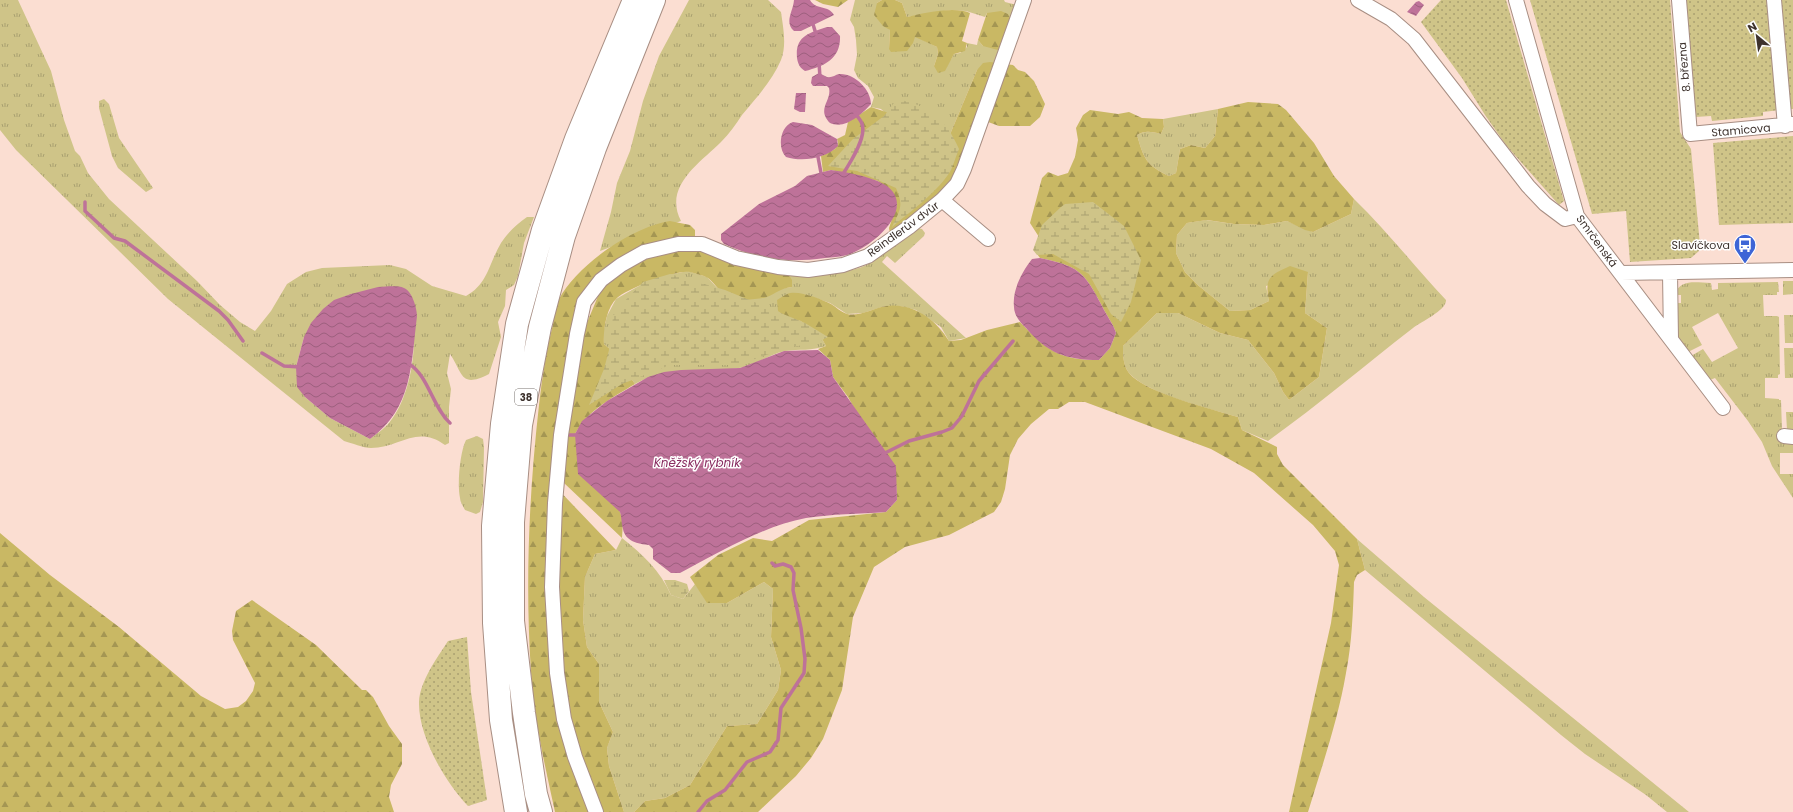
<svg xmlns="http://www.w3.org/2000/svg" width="1793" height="812" viewBox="0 0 1793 812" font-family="Poppins,sans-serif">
  <defs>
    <pattern id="grass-tufts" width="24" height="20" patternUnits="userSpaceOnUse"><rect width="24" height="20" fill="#cfc488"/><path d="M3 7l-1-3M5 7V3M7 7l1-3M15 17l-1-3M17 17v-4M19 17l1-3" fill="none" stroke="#a9a070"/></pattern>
    <pattern id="forest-firs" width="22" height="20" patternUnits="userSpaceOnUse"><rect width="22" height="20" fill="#c9b864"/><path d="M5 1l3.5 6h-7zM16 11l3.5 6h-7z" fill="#a49653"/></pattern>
    <pattern id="wetland-marsh" width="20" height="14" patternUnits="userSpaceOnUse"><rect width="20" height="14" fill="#cfc488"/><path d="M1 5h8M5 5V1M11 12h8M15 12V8" fill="none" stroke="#a9a070"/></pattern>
    <pattern id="garden-dots" width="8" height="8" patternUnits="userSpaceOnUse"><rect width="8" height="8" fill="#cfc488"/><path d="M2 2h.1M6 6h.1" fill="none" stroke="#a9a070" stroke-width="1.8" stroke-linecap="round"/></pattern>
    <pattern id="water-waves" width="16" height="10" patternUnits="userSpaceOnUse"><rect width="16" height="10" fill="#be7299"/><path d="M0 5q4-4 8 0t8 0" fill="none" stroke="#9c5e7d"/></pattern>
  </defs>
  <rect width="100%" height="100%" fill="#fbded2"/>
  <path fill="url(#grass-tufts)" fill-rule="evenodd" d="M0 0H18L51 71 64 120 75 151 80 156 88 173 109 199 197 281 220 305 240 322 255 331 271 311 287 284 306 272 322 268 390 265 406 269 432 286 466 296C488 284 489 263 501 243 508 232 517 224 527 217H534L524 243 518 276 514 285 506 290 505 306 498 322 501 337 489 374C460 389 463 373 450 354L447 373 451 389 449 407V443L445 445C417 424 399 448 371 448 363 448 352 443 344 441L168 299 16 150 0 130ZM304 337 414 338C414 366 407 401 389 423 384 429 376 434 370 439L330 418 305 397 296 367Z
    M689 0H768L781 12C783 27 787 45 781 60 772 81 756 98 742 115 736 124 729 134 721 142 700 163 663 186 681 221L600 251 611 212 617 183 630 151 643 101 659 56Z
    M855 0H882L877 3 890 30 889 49 915 36 937 47 938 54 934 66 951 59 954 54 960 53 967 47V43L977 45 978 40 983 46H1003L995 63 977 70 938 163 881 109 871 107 874 97 868 86 858 78 854 70 857 55 856 40 854 27 850 20Z
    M895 0H1004L1005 2 1017 5 1011 20 987 13 985 17 966 11 950 10 907 17 902 3Z
    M104 99 109 104 119 138 153 188 146 192 118 168 112 156 99 108V101Z
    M1218 109 1215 136 1205 148 1191 145 1180 149 1176 173 1169 176C1146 165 1144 159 1137 135 1145 130 1152 132 1161 134L1164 127 1163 119Z
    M1354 199C1387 231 1415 267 1446 300 1447 310 1421 322 1413 328 1364 366 1318 405 1268 441L1242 430 1238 417C1211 409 1147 394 1129 373 1123 365 1123 356 1123 346L1157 313H1178L1220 333 1248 340 1274 373 1283 392 1289 400 1319 377 1327 328 1305 313 1308 272 1266 286 1269 301 1250 310 1230 311 1199 286 1185 272 1176 253 1177 235 1187 223 1206 220 1234 224 1264 225 1287 221 1313 232 1351 214Z
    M916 228 922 229 925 233 924 236 895 263 887 256 882 262 966 338 949 341 941 327 916 310 901 306H885L863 313 847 314 830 303 807 295 790 293 789 319 801 321 806 330 821 337 826 346C812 351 799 349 785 351 769 354 755 366 739 368 701 375 672 364 635 384L611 350 604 344 603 333 607 316 616 299 637 287 663 276 688 271 707 277 721 292 766 297 779 289 792 287 787 272C814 272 848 277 872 262 875 259 877 255 880 253 891 243 904 236 916 228Z
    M1783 281H1793V294L1783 295Z
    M1778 282 1779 292H1777V295H1763L1764 316H1777L1779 317 1780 374 1778 375V378H1765V398L1779 399V400H1781L1782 430 1793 440V453H1780V474H1793V498L1772 466 1762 442 1748 421 1715 378 1710 380 1691 356 1703 349 1712 362 1738 348 1718 313 1692 327 1702 345 1688 352 1676 338 1674 303H1681V295H1674C1681 278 1696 283 1711 283L1712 290 1718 289V283Z
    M1784 315H1793V343H1785Z
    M1784 348H1793V378H1785Z
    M1786 412H1793V429L1787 430Z
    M477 436 483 439 484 447 483 502 480 512 476 514 465 510C463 506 460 502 460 498 457 484 460 452 466 440Z
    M622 538C643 555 660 570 671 595L683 599 695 584 708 603H727L764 582 773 589 771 637 781 670 778 690 757 724 727 726 690 785 665 798 645 801 634 812H624L609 766 607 748 613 732 599 702V664L587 647 583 620 585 577 595 554 616 550Z
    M1357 539 1424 597 1689 812H1667L1646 795 1585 754 1561 735 1365 570Z"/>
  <path fill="url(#forest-firs)" d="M815 0H848L838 7 823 4Z
    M882 0H895L902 3 907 17C923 13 955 6 970 13L962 41 967 43 965 51 954 54 945 71 938 73 934 66 938 54 937 47 915 37 913 43 907 51 891 52 889 49 890 30 883 26 874 15 877 3Z
    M1001 11 1008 14 1012 22 1003 46 998 50 983 46 978 40 987 13Z
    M990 62 1013 65 1018 70 1025 72 1034 81 1045 104 1040 117 1030 126H999L980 119 957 184 891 240 889 228 897 204 878 181 831 170 823 172 821 156 835 149 838 143 837 139 845 135 848 122 871 107 895 115 938 163 977 70 983 63Z
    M1248 102 1278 104 1286 110 1314 143 1334 176 1354 199 1351 214 1313 232 1305 230 1287 221 1264 225 1234 224 1207 220 1187 223 1177 235 1176 253 1185 272 1199 286 1230 311 1250 310 1269 301C1264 278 1270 275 1290 266L1308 272 1305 313 1327 328 1319 377 1289 400 1283 392 1274 373 1248 340 1220 333 1178 313H1157L1123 346C1123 355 1123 365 1129 373 1145 393 1212 409 1238 417L1242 430 1277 447V454L1283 465 1357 539 1365 570 1357 575 1354 582C1353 612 1352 643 1346 673 1338 720 1322 766 1308 812H1289L1331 623 1339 565 1335 551 1313 525 1254 473 1211 449 1085 402H1069L1058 409H1049L1031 424 1018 439 1010 455 1005 489 1001 502 994 512 949 535 905 547 874 567 853 617 842 690 823 739 811 758 796 776 758 812H634L645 801 665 798 690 785 727 726 757 724 778 690 781 670 771 637 773 589 764 582 727 603H707L690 577 718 555 753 538 772 541 809 520 886 512 897 500 896 483 848 397 833 377 830 360 818 349 826 346 821 337 806 330 801 321 789 319 778 311 777 300C780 298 786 294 790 293 802 291 821 299 831 304 836 307 841 312 847 314 859 317 874 308 886 306 912 302 936 319 949 341L961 340 987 330 1020 322C1047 350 1058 360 1099 360L1110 348 1116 333C1113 323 1106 315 1102 306 1084 271 1078 266 1040 258L1034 250 1039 237 1030 223 1042 178 1048 172 1058 176 1068 173 1075 157 1078 140 1076 128 1083 115 1090 110 1118 114 1129 112 1142 118 1163 119 1164 127 1161 134C1152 132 1145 130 1137 135 1144 159 1146 165 1169 176L1176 173 1180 149 1191 145 1205 148 1215 136 1218 109Z
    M670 221 690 225 695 230V236L693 240 656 243 614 261 593 280 551 482 616 550 595 554 585 577 583 620 587 647 599 664V702L613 732 607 748 609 766 624 812H555C545 766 534 719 531 672 525 583 529 494 539 405 542 378 546 351 553 324 554 316 555 306 559 299 577 265 632 227 670 221Z
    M692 248 787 272 792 280V287C779 289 777 293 767 297 758 300 742 300 733 299 722 297 716 284 708 278 703 275 696 274 690 272 678 269 626 289 617 298 606 308 603 331 604 344L611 350 635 384C612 398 588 410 575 434L620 512 623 521 622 538 564 483 571 403 586 325 601 289 621 271 645 260 664 252Z
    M0 533 50 575 119 627 201 696 225 709 238 707 246 701 253 691 255 683 233 640 232 631 236 611 252 600 316 645 362 690H366L373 697 389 726 402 744V764L391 785 389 797 394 812H0Z"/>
  <path fill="url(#wetland-marsh)" d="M897 99C931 107 944 116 959 149 956 156 954 163 951 170 939 191 911 211 892 227 900 210 904 206 896 188L857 171 828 166 853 139 884 116Z
    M1093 202 1124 226 1141 260 1131 302 1121 322 1111 314 1089 274 1053 254 1037 255 1033 250 1042 225 1061 207 1065 204Z
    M670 274 725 290 805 323 828 337 814 344 789 347 738 365H670L622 384 589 405 604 369 609 350 613 317 617 309 643 282Z
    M664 580H675L687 584 689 591 683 599 671 595Z"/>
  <path fill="url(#garden-dots)" d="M1441 0H1506L1564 201 1559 205 1506 145 1485 115 1462 78 1421 22Z
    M1530 0H1670L1680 132 1691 149 1700 245 1699 251 1691 258 1630 262 1626 211 1592 214Z
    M1684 0H1771L1780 110 1763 112V116L1712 121 1711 116 1695 117Z
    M1779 0H1793V109H1788Z
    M1793 136V223L1719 225 1713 143Z
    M467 637 471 692 487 800 468 806C445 782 418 736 419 702 420 681 437 658 448 641Z"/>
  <path fill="url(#water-waves)" d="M794 0H810C815 10 829 5 834 15L801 31H794C784 22 793 12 794 0Z
    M1419 1 1424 5 1416 16 1407 12 1416 2Z
    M827 27H832L840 36C841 58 825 66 805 71 800 68 798 64 797 58 795 36 809 33 827 27Z
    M819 73C822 74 824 76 827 77 832 78 835 75 839 74 855 73 871 90 871 104 862 114 845 130 830 123 816 109 832 101 829 88L827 86H813L811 83 812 77Z
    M796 93H806L805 112H800L794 109Z
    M793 122 812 125 837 139 838 146C825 159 802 162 786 157 777 148 780 126 793 122Z
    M831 170C846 172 884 178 893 192 910 216 868 249 847 255 840 257 832 257 825 258 787 263 760 260 724 244L721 240V234L759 204 795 186 807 176Z
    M1040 258C1078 266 1084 271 1102 306 1106 315 1113 323 1116 333L1110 348 1099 360C1066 360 1047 353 1026 328 1020 322 1014 315 1014 307 1012 290 1022 272 1032 259Z
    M378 287C386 287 397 285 404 288 412 291 417 308 417 316 411 364 413 408 370 439L330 418 305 397 297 387 296 367 304 337 311 323 323 309 334 300 351 294Z
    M818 350 830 360 833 377 896 466 897 500 886 512C859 514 832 514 806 518 763 526 718 553 680 573H671L653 559V549L649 545C638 544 625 541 623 529 621 523 622 518 620 512L578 474 575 434 582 421 607 401 648 377 664 372 681 370 740 368 784 351Z"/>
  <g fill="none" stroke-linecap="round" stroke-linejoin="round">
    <path stroke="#be7299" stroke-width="3.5" d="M812 21 816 34
      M819 62 820 78
      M818 157 821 173
      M843 174C850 163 867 137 862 124 861 120 857 116 855 113
      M85 202V211L114 238 125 241 219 311 228 320 243 341
      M262 353 284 366 300 367
      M409 364C428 375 433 408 450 423
      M565 435H578
      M883 454 909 441 942 432 952 428 962 416 979 381 1013 341
      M698 812 707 801 725 790 747 762 770 752 778 740 781 708 804 673 805 659 801 628 793 590 794 573 791 567 783 564 775 566 772 563"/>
    <g stroke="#a88e83" stroke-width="16">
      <path id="minor" d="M1358 0 1391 19 1414 39 1528 186 1545 204 1565 219 1577 216
        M1516 0 1577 216 1723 408
        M1679 0 1690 134 1793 124
        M1774 0 1785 126
        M942 200 988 239
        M1621 273 1793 270
        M1670 273 1671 339
        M1784 436 1793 437
        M596 812 575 757 564 719 557 673 552 587 555 503 561 435 577 334 584 302 601 280 621 265 644 252 678 244H702L736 258 778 267 808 270 843 265 868 256 909 227 942 200 957 184 964 169 1024 0"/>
    </g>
    <g stroke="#a88e83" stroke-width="24">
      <path id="trunk" d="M516 812 501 720 494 623 493 526 502 424 517 324 543 230 576 139 634 0
        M541 812 536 794 524 713 513 621V522L521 425 540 327 564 236 595 148 654 0"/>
    </g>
    <use href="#minor" stroke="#fff" stroke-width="14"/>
    <use href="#trunk" stroke="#fff" stroke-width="22"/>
  </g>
  <defs>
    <g id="bus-pin" transform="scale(1.15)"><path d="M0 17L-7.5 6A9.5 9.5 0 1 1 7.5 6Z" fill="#3d65d6" stroke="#fff"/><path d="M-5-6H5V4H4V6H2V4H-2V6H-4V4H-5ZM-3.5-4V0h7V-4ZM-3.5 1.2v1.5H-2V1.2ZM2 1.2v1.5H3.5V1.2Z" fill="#fff"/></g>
  </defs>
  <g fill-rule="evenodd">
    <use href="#bus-pin" x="1745" y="245"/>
  </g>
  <g text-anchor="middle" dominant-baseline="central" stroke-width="3" stroke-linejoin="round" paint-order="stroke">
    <rect fill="#fff" stroke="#77706c" stroke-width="1" x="515" y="389" width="22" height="16" rx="3"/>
    <g font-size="10" font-weight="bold" fill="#3d322d">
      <text x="526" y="397">38</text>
    </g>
    <g font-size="11" fill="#3d322d" stroke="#fff">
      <text transform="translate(1684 67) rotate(-95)">8. března</text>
      <text transform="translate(1741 130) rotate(-5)">Stamicova</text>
      <text transform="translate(903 229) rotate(-36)">Reindlerův dvůr</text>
      <text transform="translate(1597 241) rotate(54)">Smrčenská</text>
    </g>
    <g font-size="11" fill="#3d322d" stroke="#fff" text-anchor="end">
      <text x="1730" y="245">Slavíčkova</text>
    </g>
    <g font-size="12" font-style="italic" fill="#8a2e62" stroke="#fff">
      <text x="697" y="462">Kněžský rybník</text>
    </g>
  </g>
  <g transform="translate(1757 36) rotate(331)" stroke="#ffffff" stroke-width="3" paint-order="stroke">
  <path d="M0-3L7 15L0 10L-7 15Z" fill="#3d322d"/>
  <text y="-6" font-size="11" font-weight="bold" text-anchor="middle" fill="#3d322d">N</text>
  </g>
</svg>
